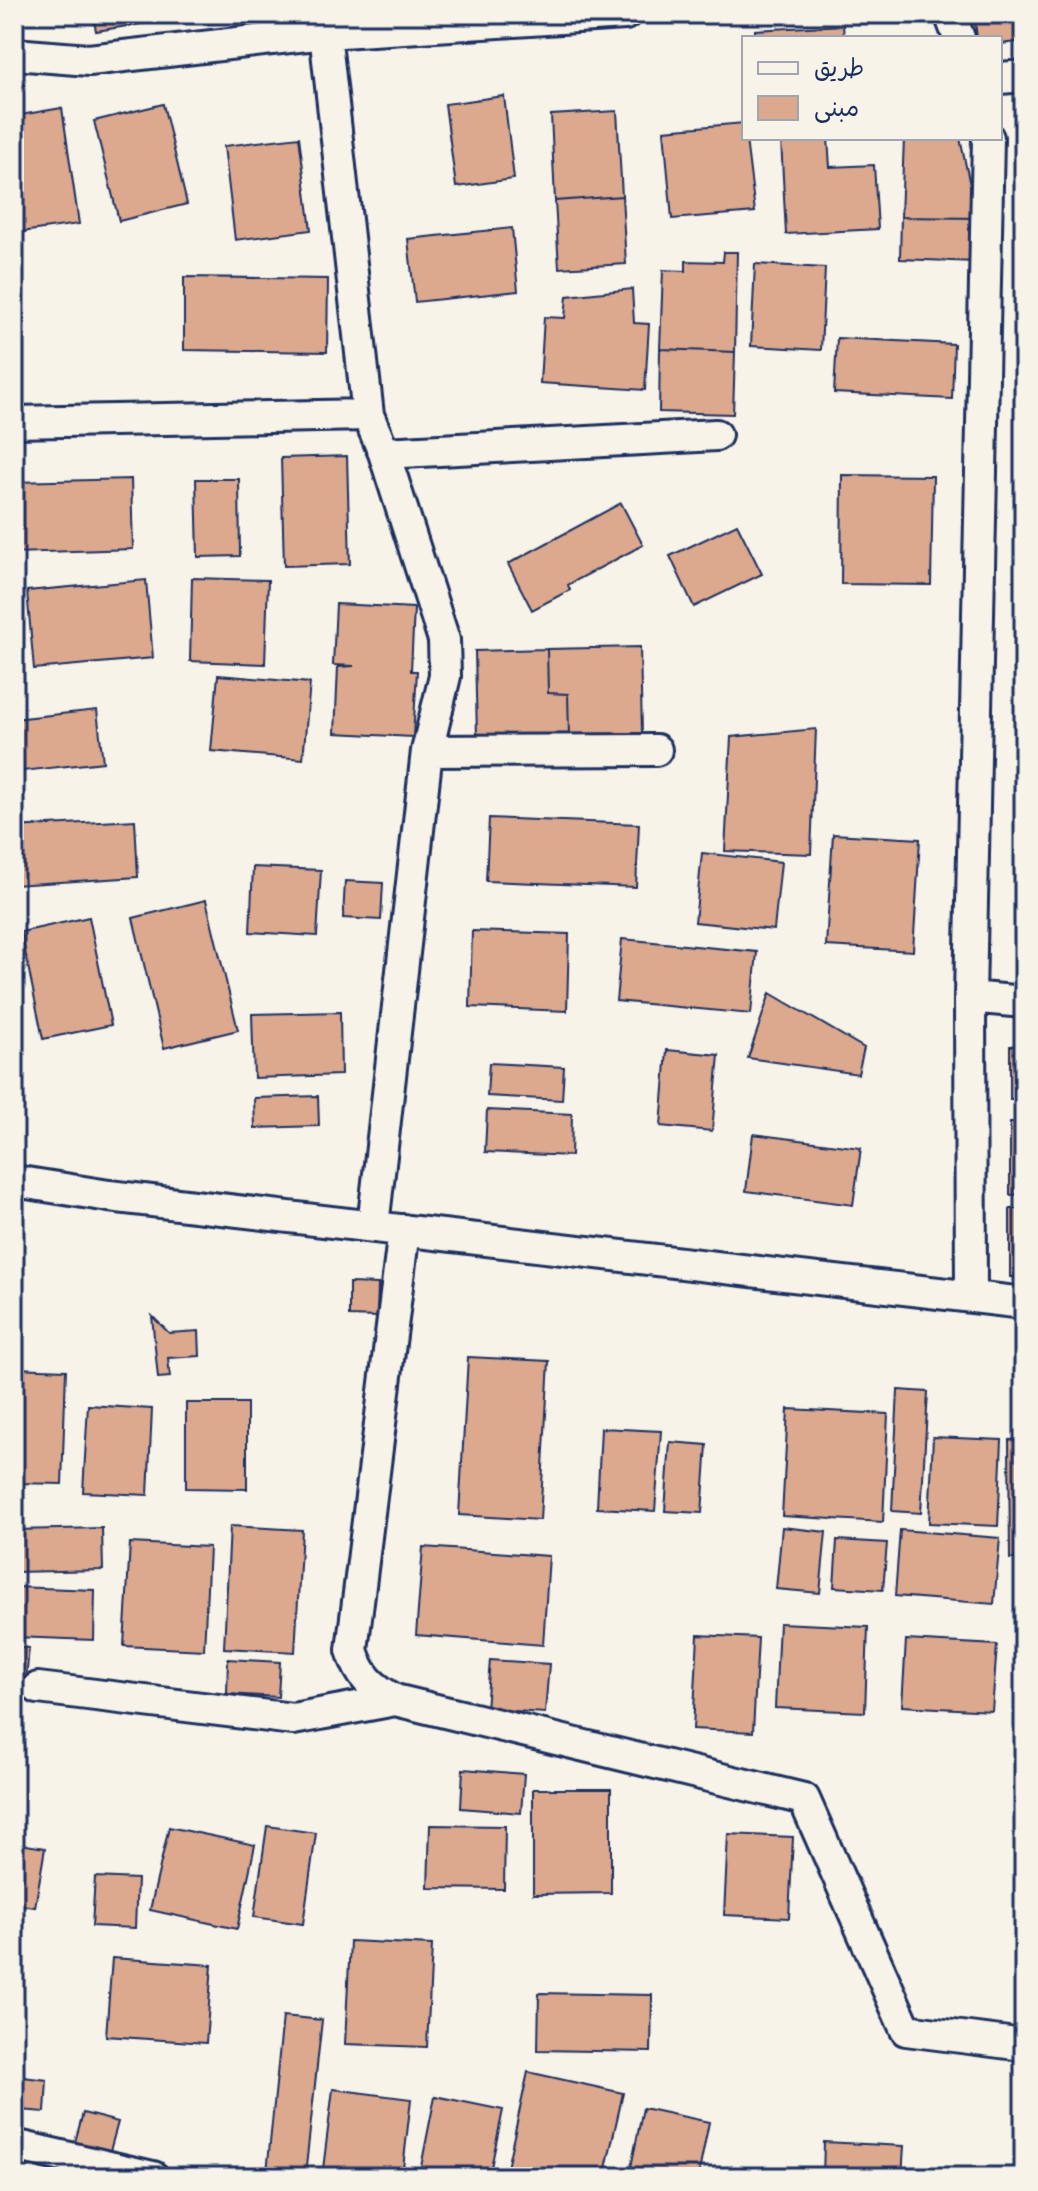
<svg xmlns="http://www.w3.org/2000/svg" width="1038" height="2191" viewBox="0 0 1038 2191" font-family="'Indie Flower','Playpen Sans Arabic',sans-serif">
  <rect width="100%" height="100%" fill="#f7f3e8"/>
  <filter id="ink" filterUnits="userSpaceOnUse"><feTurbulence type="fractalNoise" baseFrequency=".0125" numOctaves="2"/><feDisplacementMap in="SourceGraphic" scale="16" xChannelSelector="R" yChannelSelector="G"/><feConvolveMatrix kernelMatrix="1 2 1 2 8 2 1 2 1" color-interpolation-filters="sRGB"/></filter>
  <g filter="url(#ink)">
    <path fill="#dca98f" stroke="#1b2f5e" stroke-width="2" d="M93 14H202L96 31Z
      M974 14H1024V41L1000 44V38H977Z
      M843 25 844 38H755V30Z
      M504 96 514 179 456 187 445 104Z
      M163 104 187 204 119 221 94 121Z
      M62 108 79 224 14 233V116Z
      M617 111 622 196 555 201 551 115Z
      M744 123 755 212 672 219 664 130Z
      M299 137 311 230 235 240 224 146Z
      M828 138 830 167 874 165 878 229 786 234 781 140Z
      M904 138H960L977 218 901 217Z
      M622 196 626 264 559 268 555 201Z
      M901 217 977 218 976 262 900 259Z
      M512 228 518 291 415 302 408 239Z
      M724 252H737L735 352 660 349 663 270 686 271V261L723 262Z
      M755 264 825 268 821 350 751 346Z
      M14 270H18L16 363H14Z
      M184 277 328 279 327 352 184 350Z
      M632 289 634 323 649 324 645 390 540 383 544 317 565 318 567 296Z
      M837 338 954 344 952 399 834 393Z
      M660 349 735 352 733 414 659 412Z
      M347 456 350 564 284 566 281 458Z
      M842 475 933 476 931 585 841 584Z
      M131 479 133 549 14 553V482Z
      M196 479H239L240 556 198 557Z
      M621 503 643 545 573 582 568 585 570 590 532 610 508 564Z
      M737 524 762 574 694 607 670 556Z
      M192 578 268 580 265 664 190 661Z
      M146 580 153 658 34 669 27 591Z
      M336 604 414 608 411 671H417L413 737 335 733 338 667 354 666 333 665Z
      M640 647 642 733 569 735 568 694 548 693 547 649Z
      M547 649 548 693 568 694 569 735 477 737 475 651Z
      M218 675 310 683 303 759 211 751Z
      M97 710 103 762 14 772V719Z
      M816 729 811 854 725 851 731 737Z
      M489 818 639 824 636 887 486 881Z
      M135 820 138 877 14 885V827Z
      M833 834 920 839 913 951 826 946Z
      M702 853 781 862 774 930 695 922Z
      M253 867 321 870 317 936 250 932Z
      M345 881 383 883 381 920 343 918Z
      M206 900 238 1030 164 1048 133 918Z
      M89 917 111 1025 43 1039 21 932Z
      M472 931 569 934 567 1011 470 1007Z
      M622 939 757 952 751 1014 616 1001Z
      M770 993 864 1048 858 1074 748 1058Z
      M340 1012 341 1075 254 1078 252 1014Z
      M1010 1046H1024V1099H1010Z
      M667 1050 719 1055 712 1131 661 1126Z
      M489 1063 564 1067 562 1100 487 1096Z
      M318 1096 319 1126 255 1128 254 1098Z
      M487 1110 572 1114 571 1156 485 1152Z
      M1010 1123H1024V1194L1010 1195Z
      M753 1134 861 1148 853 1205 746 1191Z
      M1010 1209H1024V1277H1010Z
      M349 1283 378 1284 377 1317 349 1316Z
      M152 1316 169 1333 199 1331 200 1356 168 1358 170 1377 158 1378Z
      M468 1357 549 1361 540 1520 459 1515Z
      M14 1368 66 1370 62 1484 14 1483Z
      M898 1390 928 1392 921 1513 892 1511Z
      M186 1403H247V1489L186 1488Z
      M88 1405 152 1409 148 1495 83 1492Z
      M788 1409 888 1414 883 1522 782 1516Z
      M601 1428 661 1431 655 1511 597 1508Z
      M933 1437 1002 1440 998 1526 929 1523Z
      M1024 1439V1558L1010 1559 1009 1440Z
      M670 1442 707 1445 702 1513 665 1511Z
      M230 1526 302 1530 295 1652 224 1648Z
      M782 1527 826 1532 820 1593 776 1589Z
      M102 1528 103 1570 14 1572V1530Z
      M900 1530 1000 1538 994 1604 895 1596Z
      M837 1540 887 1543 883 1590 834 1587Z
      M130 1543 209 1547 204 1650 124 1646Z
      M423 1547 549 1556 543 1645 416 1635Z
      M14 1587 95 1590 94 1640 14 1637Z
      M779 1623 868 1627 865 1712 775 1708Z
      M698 1635 758 1638 753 1732 693 1729Z
      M906 1640 997 1645 992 1711 902 1706Z
      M14 1647 29 1648 25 1692 14 1691Z
      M228 1659 280 1662 278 1697 227 1694Z
      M490 1660 549 1664 545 1713 486 1709Z
      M463 1769 524 1774 521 1813 461 1808Z
      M533 1789H611V1893L533 1894Z
      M430 1825 505 1826 504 1889 428 1888Z
      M267 1826 316 1833 303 1924 254 1917Z
      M169 1827 255 1845 237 1929 150 1910Z
      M728 1834 793 1837 789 1918 724 1915Z
      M14 1843 45 1848 35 1907 14 1904Z
      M95 1877 137 1879 135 1928 92 1926Z
      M350 1941 432 1945 427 2047 345 2044Z
      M112 1958 212 1965 206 2043 106 2036Z
      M539 1993 652 1995 651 2052 538 2050Z
      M283 2016 322 2020 305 2176 267 2172Z
      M528 2072 623 2093 604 2177H505Z
      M23 2077 47 2080 45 2112 20 2110Z
      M333 2089 411 2099 402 2177H322Z
      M435 2096 503 2110 489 2177H419Z
      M643 2108 709 2122 698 2177H629Z
      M83 2113 118 2122 110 2151 75 2142Z
      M824 2142 904 2146 902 2177H823Z"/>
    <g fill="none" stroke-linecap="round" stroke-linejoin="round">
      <g stroke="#1b2f5e" stroke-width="36">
        <path id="minor" d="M950 14 959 38
          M325 33 368 415 384 453 444 640 445 676 427 751 373 1226
          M14 54 89 60 325 33 625 14
          M1000 78 1024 76
          M14 422 368 415
          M384 453 716 435
          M427 751 656 750
          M970 997 1024 1002
          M14 1181 109 1196 1024 1303
          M404 1230 352 1650C360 1676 371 1687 395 1700L804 1799 906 2030 1024 2045
          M971 1297 970 997 988 138
          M38 1688 293 1719 395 1700
          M14 2145 153 2177"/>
      </g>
      <use href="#minor" stroke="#f7f3e8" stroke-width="30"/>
    </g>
  </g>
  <rect width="1038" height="2191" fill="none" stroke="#f7f3e8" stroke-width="48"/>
  <rect x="24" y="24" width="990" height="2143" fill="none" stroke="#1b2f5e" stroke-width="3" filter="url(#ink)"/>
  <rect x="742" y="36" width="260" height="104" fill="#f7f3e8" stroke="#9fa5b1" stroke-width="2"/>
  <rect x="758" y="62" width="40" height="12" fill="#f7f3e8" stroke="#9fa5b1" stroke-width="2"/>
  <text x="814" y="76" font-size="24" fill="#1b2f5e">طريق</text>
  <rect x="758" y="96" width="40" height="24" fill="#dca98f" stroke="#9fa5b1" stroke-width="2"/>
  <text x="814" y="116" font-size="24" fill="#1b2f5e">مبنى</text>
</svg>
